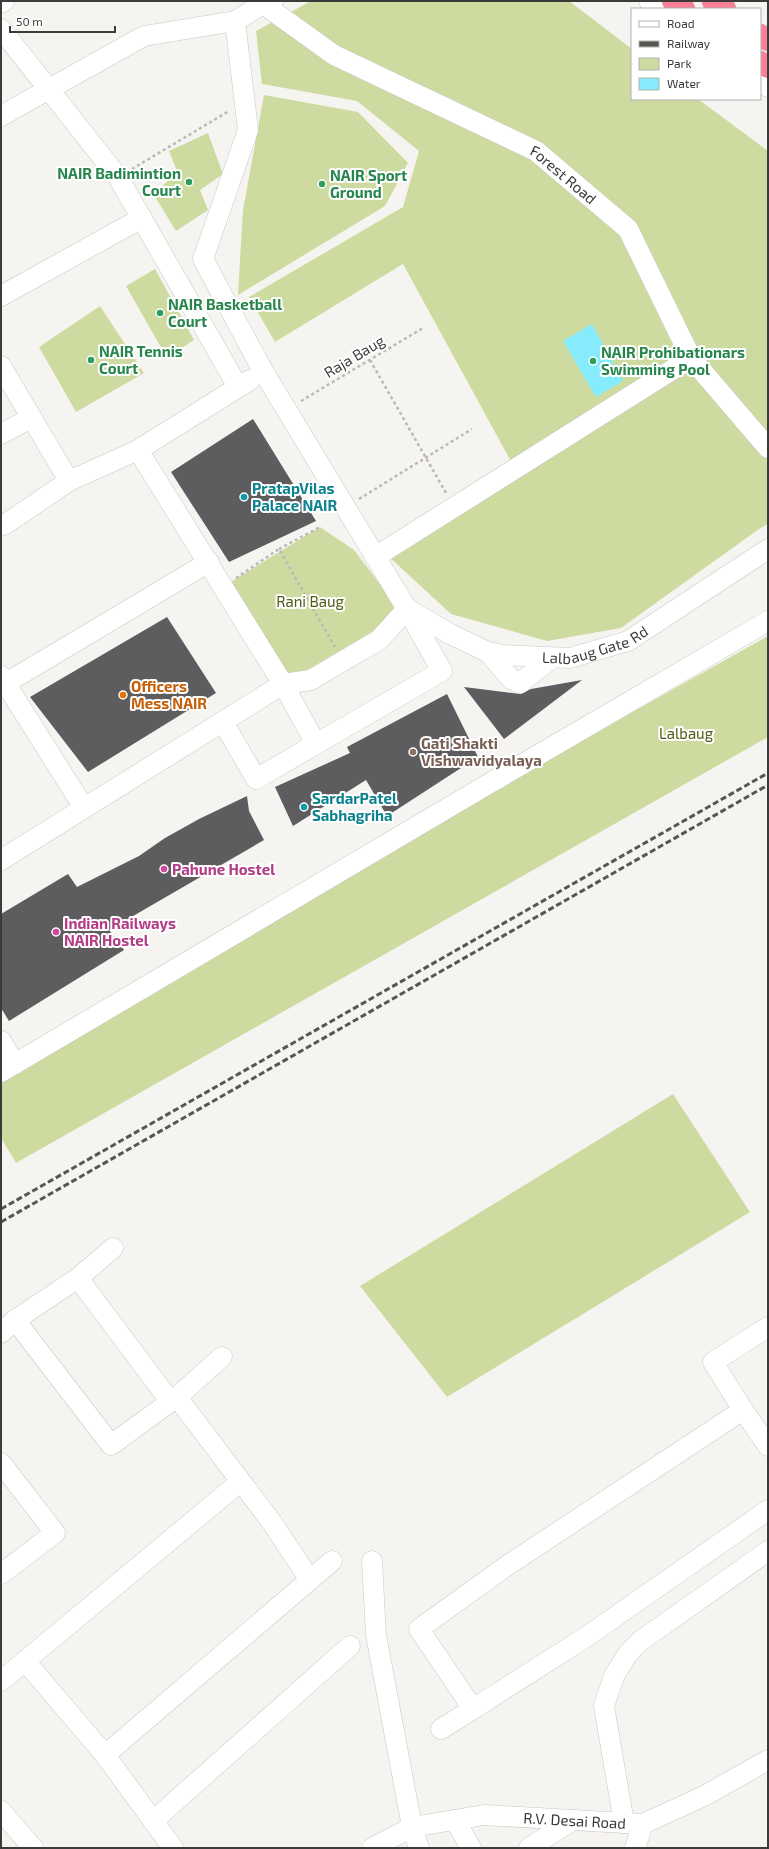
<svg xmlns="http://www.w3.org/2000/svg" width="769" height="1849" viewBox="0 0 769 1849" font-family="'Exo 2',sans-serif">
  <rect width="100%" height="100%" fill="#f6f4f0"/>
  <path fill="#cedba0" d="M311 1H569L632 49V99H698L768 151V524L759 529 621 628 547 641 451 614 386 554 518 474 403 264 275 342 249 297 403 207 419 151 357 101 262 84 256 31Z
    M264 95 358 112 408 163 385 206 238 295 243 210Z
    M208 133 223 174 200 190 208 210 176 231 154 195 177 171 169 151Z
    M155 269 194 340 167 358 126 286Z
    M100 306 144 373 76 412 39 347Z
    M320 527 354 550 398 608 372 632 283 684 229 583Z
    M768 636V737L16 1163 1 1138V1083L574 745Z
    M673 1094 750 1212 447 1397 360 1286Z"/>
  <path fill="#85ebfd" d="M592 324 623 381 596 397 563 341Z"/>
  <path fill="#5d5c5f" d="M253 419 316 521 229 562 171 472Z
    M167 617 216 693 88 772 30 697Z
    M582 680 504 739 464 687 521 694 531 689Z
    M447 694 478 757 387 816 366 780 293 826 275 787 350 753 347 747Z
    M247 796 249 811 264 840 109 930 124 950 9 1021 1 1008V914L68 874 77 887 139 856 165 838 199 819Z"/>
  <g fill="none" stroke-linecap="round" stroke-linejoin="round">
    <g stroke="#cac8c4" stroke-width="21">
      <g id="minor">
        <path d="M649 1 660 9"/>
        <path d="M1 3 4 1"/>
        <path id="s1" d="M263 4 334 55 536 151 628 229 691 358 768 448"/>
        <path d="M235 21 248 130 203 259 263 371 407 609 442 671 316 744 283 684 311 680 343 661 379 640 407 609"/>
        <path d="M1 29 118 177 238 387"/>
        <path d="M760 81 768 87"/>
        <path d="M1 116 144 36 235 21 263 4 273 1"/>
        <path d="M1 296 142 218"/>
        <path d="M1 366 69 481"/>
        <path d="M1 434 31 418"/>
        <path d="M138 450 250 380"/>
        <path d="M1 525H4L69 481 138 450 283 684 1 860"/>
        <path d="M375 557 691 358"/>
        <path id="s2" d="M409 610 450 634 488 652 504 655 570 658 628 641 768 549"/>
        <path d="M488 652 511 679 520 683 552 658"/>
        <path d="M1 676 84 808"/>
        <path d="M1 686 209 562"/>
        <path d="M223 722 256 779 316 744"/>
        <path d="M1 1041 15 1064"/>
        <path d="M1 1072 490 783 768 621"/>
        <path d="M78 1278 170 1401"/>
        <path d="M15 1320 111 1445 177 1397 222 1357"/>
        <path d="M768 1327 713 1362 743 1410 768 1446"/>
        <path d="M1 1333 15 1320 78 1278 113 1248"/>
        <path d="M177 1397 273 1524 310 1580"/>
        <path d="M1 1463 55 1533 1 1574"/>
        <path d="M372 1561 376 1635 412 1827 419 1848"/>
        <path d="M25 1661 105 1755 173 1848"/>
        <path d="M1 1681 240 1482"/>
        <path d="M473 1709 586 1637 768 1510"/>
        <path d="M441 1729 473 1709 419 1629 505 1567 743 1410"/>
        <path d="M105 1755 332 1561"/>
        <path d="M1 1811 33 1848"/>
        <path d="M455 1820 471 1848"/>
        <path d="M153 1821 350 1646"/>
        <path d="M624 1823 604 1706 614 1676 627 1655 639 1642 768 1551"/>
        <path id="s3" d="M372 1848 412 1827 484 1815 643 1824 704 1796 768 1760"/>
        <path d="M529 1848 573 1820"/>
        <path d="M635 1848 643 1824"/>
      </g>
    </g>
    <g stroke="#d0d0cf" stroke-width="23">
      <path id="highway" d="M673 1 684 9
        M713 1 725 9
        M760 35 768 40
        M760 62 768 67"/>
    </g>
    <path stroke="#bbb9b6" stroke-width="2.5" stroke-dasharray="3 3" stroke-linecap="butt" d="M132 169 229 111
      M370 360 446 493
      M301 401 423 328
      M359 499 472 429
      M279 549 320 527
      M236 578 279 549 335 647"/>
    <use href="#minor" stroke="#fff" stroke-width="20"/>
    <use href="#highway" stroke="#fb8097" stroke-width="22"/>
    <path stroke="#575653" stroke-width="3" stroke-dasharray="6 3" stroke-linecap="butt" d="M1 1209 768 773
      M1 1222 768 785"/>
  </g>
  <g fill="#2e9e5b" stroke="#fff" stroke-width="1.5">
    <circle cx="189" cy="182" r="4"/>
    <circle cx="322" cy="184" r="4"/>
    <circle cx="160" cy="313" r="4"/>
    <circle cx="91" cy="360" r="4"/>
    <circle cx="593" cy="361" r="4"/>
  </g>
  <g fill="#0f9aa8" stroke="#fff" stroke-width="1.5">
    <circle cx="244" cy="497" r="4"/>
    <circle cx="304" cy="807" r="4"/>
  </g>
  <circle fill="#e8710a" stroke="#fff" stroke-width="1.5" cx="123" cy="695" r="4"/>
  <circle fill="#8d6e63" stroke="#fff" stroke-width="1.5" cx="413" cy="752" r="4"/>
  <g fill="#d1479c" stroke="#fff" stroke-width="1.5">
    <circle cx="164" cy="869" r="4"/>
    <circle cx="56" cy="932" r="4"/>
  </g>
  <g text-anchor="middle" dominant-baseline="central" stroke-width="4" stroke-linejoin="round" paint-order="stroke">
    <g font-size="15" font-weight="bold" fill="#27864d" stroke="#fff" text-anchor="start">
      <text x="181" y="173" text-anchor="end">NAIR Badimintion<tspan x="181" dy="17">Court</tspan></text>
      <text x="330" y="175">NAIR Sport<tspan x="330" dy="17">Ground</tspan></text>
      <text x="168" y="304">NAIR Basketball<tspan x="168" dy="17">Court</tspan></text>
      <text x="99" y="351">NAIR Tennis<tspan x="99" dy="17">Court</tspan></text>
      <text x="601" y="352">NAIR Prohibationars<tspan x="601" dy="17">Swimming Pool</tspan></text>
    </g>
    <g font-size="15" fill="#3c3b39" stroke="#fff">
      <text stroke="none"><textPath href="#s1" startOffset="347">Forest Road</textPath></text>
      <text transform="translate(354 356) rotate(-31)">Raja Baug</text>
      <text stroke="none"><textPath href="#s2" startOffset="199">Lalbaug Gate Rd</textPath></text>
      <text stroke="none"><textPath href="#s3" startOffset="209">R.V. Desai Road</textPath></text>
    </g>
    <g font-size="15" font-weight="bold" fill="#0d838f" stroke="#fff" text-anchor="start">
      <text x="252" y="488">PratapVilas<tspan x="252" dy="17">Palace NAIR</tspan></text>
      <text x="312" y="798">SardarPatel<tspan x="312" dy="17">Sabhagriha</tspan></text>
    </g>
    <g font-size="15" fill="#4f5b15" stroke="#fff">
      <text x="310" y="601">Rani Baug</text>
      <text x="686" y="733">Lalbaug</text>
    </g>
    <g font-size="15" font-weight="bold" fill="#c56008" stroke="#fff" text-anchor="start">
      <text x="131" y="686">Officers<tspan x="131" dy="17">Mess NAIR</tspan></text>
    </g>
    <g font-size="15" font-weight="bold" fill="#785e54" stroke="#fff" text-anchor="start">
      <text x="421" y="743">Gati Shakti<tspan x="421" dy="17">Vishwavidyalaya</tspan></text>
    </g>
    <g font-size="15" font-weight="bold" fill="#b23c85" stroke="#fff" text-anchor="start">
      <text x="172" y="869">Pahune Hostel</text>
      <text x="64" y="923">Indian Railways<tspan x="64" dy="17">NAIR Hostel</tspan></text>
    </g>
  </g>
  <rect width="769" height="1849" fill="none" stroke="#3c3b39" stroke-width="4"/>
  <rect x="631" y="8" width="130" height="92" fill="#ffffff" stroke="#b1b1b0"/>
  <rect x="639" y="21" width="20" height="6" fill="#ffffff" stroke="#b1b1b0"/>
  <text x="667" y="28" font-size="12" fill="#3c3b39">Road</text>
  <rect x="639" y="41" width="20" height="6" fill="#575653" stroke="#b1b1b0"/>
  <text x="667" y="48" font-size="12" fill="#3c3b39">Railway</text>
  <rect x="639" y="58" width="20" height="12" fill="#cedba0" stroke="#b1b1b0"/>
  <text x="667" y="68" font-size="12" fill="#3c3b39">Park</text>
  <rect x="639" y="78" width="20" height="12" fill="#85ebfd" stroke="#b1b1b0"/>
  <text x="667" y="88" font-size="12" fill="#3c3b39">Water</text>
  <path d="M10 26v6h105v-6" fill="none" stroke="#3c3b39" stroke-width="2"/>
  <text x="16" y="26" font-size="12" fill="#3c3b39" stroke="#ffffff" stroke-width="3" paint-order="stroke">50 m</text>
</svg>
